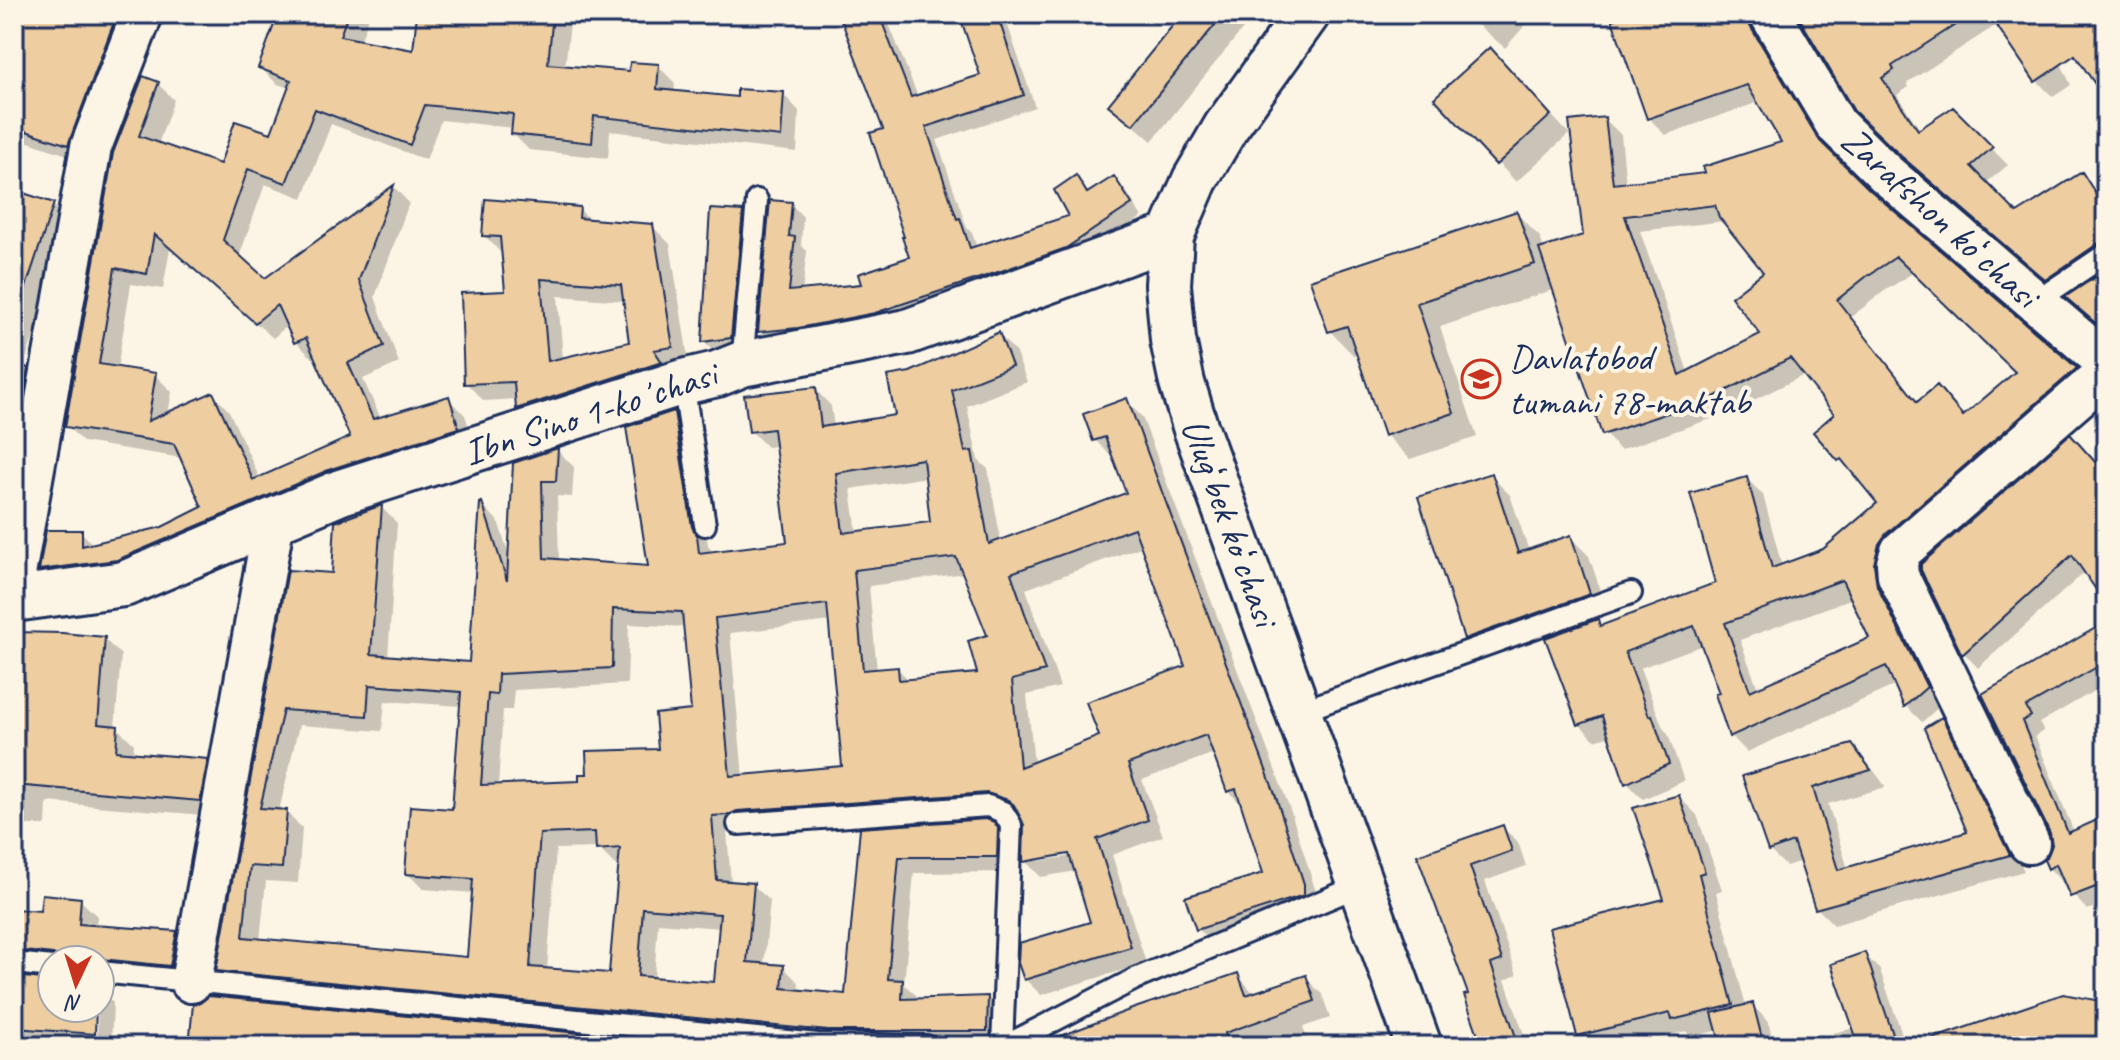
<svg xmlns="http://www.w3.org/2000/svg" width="2120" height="1060" viewBox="0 0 2120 1060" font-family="Caveat,sans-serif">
  <rect width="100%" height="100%" fill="#fcf5e5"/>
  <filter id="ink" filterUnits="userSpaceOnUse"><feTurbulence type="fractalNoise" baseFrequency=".0125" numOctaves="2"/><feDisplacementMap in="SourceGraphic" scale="16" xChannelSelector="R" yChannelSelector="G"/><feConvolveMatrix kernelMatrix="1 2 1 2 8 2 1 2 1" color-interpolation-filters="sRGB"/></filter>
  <g filter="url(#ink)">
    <path fill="#0003" fill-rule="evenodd" d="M14 14H124L85 161 14 137Z
      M177 14H212L207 26Z
      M280 14H370L360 42 415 52 419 14H571L565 68 631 73 658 66 675 83 674 93 739 99 783 94 799 111 797 152 610 131 608 158 529 150 513 134 514 128 441 120 426 160 331 124 303 198 265 184 239 257 265 281 394 187 409 203 375 297 399 363 363 379 381 419 448 399 465 415 474 444 57 586 41 570 81 532 94 545 163 529 205 508 182 458 83 442 67 426 115 154 158 84 174 100 158 144 221 167 272 136 290 88 277 84 260 67ZM170 248 273 338 288 325 296 342 312 358 316 356 353 438 260 479 229 411 213 394 168 414 172 392 155 375 117 369 131 284 163 289Z
      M809 14H840L814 19Z
      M841 14H885L918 97 983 76 961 14H1004L1035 107 937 140 967 228 972 233 977 248 1071 217 1075 178 1090 194 1113 178 1126 191 1142 217 1079 259 888 324 772 344 760 331 791 204 803 217 801 245 807 251 802 292 864 286 911 258 886 130Z
      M1184 14H1255L1152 141 1110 105Z
      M1465 14H1535L1505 48Z
      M1634 14H1747L1762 58 1766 55 1782 71 1835 159 2028 330 2084 392 1902 550 1942 704 1922 722 1906 706 1896 685 1747 752 1731 736 1721 694 1703 645 1640 668 1663 728 1668 734 1684 781 1643 799 1627 783 1611 735 1595 740 1579 724 1598 621 1603 627 1718 585 1747 479 1763 495 1782 566 1824 551 1880 504 1816 432 1837 414 1806 374 1728 413 1620 450 1604 433 1555 289 1440 327 1477 437 1410 459 1386 435 1359 354 1354 356 1330 331 1516 213 1540 237 1544 250 1585 236 1605 119 1621 135 1626 185 1707 175 1784 143 1759 102 1665 135 1649 118ZM1725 221 1766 272 1763 334 1688 372 1640 231ZM1914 272 2018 372 1965 417 1937 388 1919 403 1851 317 1883 292ZM1853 598 1872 639 1758 689 1740 640Z
      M1825 14H2102L2051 42 2071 85 2053 97 2036 80 1998 24 1907 83 1909 87 1897 95 1921 131 1969 126 2008 165 1986 183 2017 216 2081 175 2102 197 2106 195V266L2063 295 1920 172 1856 109Z
      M1508 68 1569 134 1516 182 1437 98Z
      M53 205 71 223 23 368 27 370 45 388 14 565V212Z
      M579 209 591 221 652 226 670 244 689 364 536 426 518 408 517 399 484 401 466 383 508 293 504 253H501L484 235ZM558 296 625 301 632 343 563 360Z
      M742 213 761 232 750 356 723 360 704 342Z
      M999 335 1015 351 1027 382 967 406 978 460 988 469 1001 541 1129 494 1114 455 1111 456 1095 440 1126 401 1142 417 1291 812 1319 902 1214 945 1198 929 1265 874 1243 806 1228 791 1214 753 1142 780 1163 836 1112 855 1146 963 1041 995 1025 979 1092 923 1076 871 1041 877 1025 861 1026 825 1021 814 1010 809 727 832 731 883 753 885 770 901 764 965 783 967 799 983 798 992 847 996 862 830 993 824 1010 841 1012 872 914 873 904 984 919 998V1001L988 998 1004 1014 1002 1046H832L235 986 219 970 290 572 333 575 381 507 397 523 388 657 471 664 482 505 498 521 510 558 515 464 558 451 574 467 572 497 557 496 559 561 650 568 674 413 690 429 708 545 713 553 789 544 777 446 767 447 751 431 815 389 831 406 834 427 897 417 910 374ZM927 477 933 524 857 533 851 489ZM1143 546 1187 667 1101 737 1034 764 1027 695 1060 687 1026 589ZM965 573 990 636 979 675 910 681 898 669 877 671 869 586ZM831 621 844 767 743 777 730 633ZM629 624 686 627 693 712 661 751 582 782 498 786 503 710H512L514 690 627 684ZM385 701 462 706 454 811 407 873 423 889 474 893 469 959 260 940 266 881 298 883 302 828 286 812 279 811 299 725 382 731ZM598 848 615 865H621L610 975 547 970 556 849ZM1078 851 1079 855 1039 861V857ZM658 923 720 928 716 985 654 979Z
      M2106 475V601L2086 571 1978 668 1964 653 1923 569Z
      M1491 476 1510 495 1529 551 1571 538 1589 556 1608 613 1485 657 1466 638Z
      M2106 625V684L2039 723 2044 731 2035 736 2074 832 2106 818V903L2087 910 2049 868 2054 845 2052 832 1984 695Z
      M14 634 104 639 121 655 115 728H117L134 744 133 755 207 761 223 778 216 816 47 802 46 825H14V741L19 683H14Z
      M1941 720 1958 736 2024 871 1834 925 1817 908 1801 861 1786 866 1769 850 1745 778 1852 746 1868 763 1886 787 1828 804 1848 869 1969 833Z
      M1679 797 1697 815 1722 890 1716 892 1746 1007 1752 1005 1768 1021 1774 1046H1723L1719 1030 1691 1037 1686 1031 1627 1046H1589L1579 1035 1666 900Z
      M1502 827 1518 842 1526 866 1485 881 1517 975 1505 980 1528 1046H1484L1470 995 1420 857Z
      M80 900 97 916 96 927 176 933 192 949 187 982 106 980 103 987 104 994 113 1003 111 1046H58L14 1043V911L42 913ZM52 960H100V1008H98L97 1044H93L94 1008H52V982L17 978 20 971Z
      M1864 954 1880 970 1906 1046H1836L1833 1033 1855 1028Z
      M1238 975 1255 995 1305 978 1322 994 1330 1018 1303 1027 1309 1046H1099Z
      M2106 1004V1046H1956Z
      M195 1006 687 1046H191Z"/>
    <path fill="#eecda0" stroke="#1b2f5e" stroke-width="2" fill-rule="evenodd" d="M14 14H117L68 145 14 127Z
      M278 14H348L340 36 413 50 417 14H553L548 64 629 71 630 62 659 64 657 89 737 97V89L784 92 781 137 594 116 592 143 511 134 513 114 425 105 410 145 315 109 286 183 248 169 223 240 265 278 394 185 359 280 384 346 348 363 373 419 449 396 459 428 331 469 117 560 39 570 46 530H82V546L162 527 202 507 174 444 65 427 113 153 143 76 159 82 139 136 220 164 235 121 271 133 291 80 258 68ZM154 234 255 323 277 305 294 343 306 338 350 437 253 480 213 392 148 421 156 373 99 364 115 268 147 274Z
      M839 14H879L911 97 980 75 959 14H997L1024 95 926 127 957 219 960 218 970 248 1068 216 1054 190 1076 175 1087 193 1114 176 1132 204 1066 248 1007 269 875 313 798 328 758 332 770 200 792 202 789 236 795 237 789 291 861 284 858 274 909 257 902 237H904L870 133 883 129Z
      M1182 14H1224L1133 125 1108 105Z
      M1628 14H1747L1750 26 1820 141 1870 190 2077 368 1886 534 1879 544 1874 564 1877 586 1927 687 1904 707 1886 666 1729 737 1715 694 1719 693 1694 626 1625 652 1649 716 1652 715 1669 764 1625 784 1602 716 1578 725 1545 638 1598 619 1600 626 1715 583 1690 493 1747 477 1772 568 1823 549 1877 503 1841 459 1838 461 1813 432 1834 414 1790 358 1712 398 1602 435 1539 249 1583 235 1569 121 1605 117 1613 184 1705 173 1703 167 1781 142 1747 85 1647 119 1612 20ZM1715 205 1719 217 1763 272 1731 297 1760 334 1680 375 1625 216ZM1896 257 2015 372 1963 416 1937 385 1917 402 1837 300 1867 276ZM1842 580 1869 638 1750 691 1725 623Z
      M1797 14H1972L1892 66 1894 70 1882 78 1918 130 1953 107 1993 147 1971 166 2017 213 2082 172 2106 210V241L2099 243 2045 280 1901 156 1854 111Z
      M1989 14H2106V100L2075 55 2035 82Z
      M1490 47 1551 115 1496 165 1434 98Z
      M14 190 54 203 19 308 14 307Z
      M485 199 580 207 579 218 653 224 673 347 654 350 662 362 516 409 514 382 464 384 461 293 505 291 500 237 482 236ZM541 279 621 285 629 342 548 361Z
      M710 209 743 211 731 338 702 342Z
      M1517 211 1535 264 1417 303 1454 413 1384 436 1347 326 1328 332 1310 280Z
      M2106 270V332L2065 297Z
      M999 332 1012 366 952 390 965 452 972 451 989 544 1126 493 1105 437 1093 441 1083 414 1127 398 1275 794 1304 884V895L1196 930 1185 897 1263 873 1236 789 1227 792 1206 735 1128 764 1148 820 1097 839 1131 947 1024 980 1018 963 1019 943 1090 922 1069 854 1023 862 1024 825 1014 805 1008 800 987 793 737 811 729 815 712 816 717 880 754 883 747 962 784 965 782 988 845 994 860 828 986 819 994 822 998 828 997 857H899L888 979 903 980 902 999 988 996 987 1031H828L216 971 288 570 332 573 335 522 382 505 371 654 469 662 480 503 482 502 507 581 513 463 558 448 556 481H542L544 558 648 566 626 427 674 411 692 527 697 535 699 553 787 542 773 429 749 432 744 395 816 387 821 427 895 415 887 376 910 372ZM923 459 930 522 843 533 836 473ZM1134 528 1185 666 1086 702 1099 736 1020 767 1012 680 1045 671 1011 573ZM956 557 987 635 968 641 977 673 899 680 898 667 863 670 854 570ZM827 604 842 766 730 776 715 618ZM613 609 682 612 691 710 655 714 658 749 586 751 587 774H579V781L481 785 488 694 497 695 498 674 612 668ZM369 685 461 692 452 809 410 806 405 874 473 879 467 957 243 937 250 866 282 868 287 810 260 808 283 710 367 716ZM595 832 596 850 620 848 609 973 530 967 540 834ZM643 908 720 914 714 982 638 976Z
      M14 363 28 368 19 420 14 419Z
      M2070 434 2106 474V604L2072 555 1962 655 1921 570V564Z
      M1492 473 1518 553 1571 535 1590 594 1464 639 1418 497Z
      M2106 622V662L2026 707 2031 716 2022 721 2068 833 2106 816V883L2070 897 2056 864 2048 869 2044 860 2048 855 2052 845 2050 833 1982 694Z
      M14 632 62 633 105 637 98 724 118 726 116 751 208 759 200 801 14 785V719L19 667H14Z
      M1942 717 2010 855 1815 909 1793 842 1768 851 1742 776 1852 744 1871 770 1813 788 1838 870 1916 847 1967 832 1924 728Z
      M1679 795 1705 872 1699 874 1733 1005 1672 1020 1670 1013 1577 1036 1549 928 1664 899 1633 808Z
      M1503 825 1512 851 1470 866 1502 960 1491 964 1519 1046H1482L1464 995 1468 994 1417 855Z
      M42 894 81 898 79 924 177 931 170 966 101 959 63 960 53 954 14 950V909L40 911Z
      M1865 952 1897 1046H1859L1831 964Z
      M1238 973 1246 995 1306 975 1315 1001 1225 1033 1229 1046H1042V1043L1132 1009Z
      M14 976 52 980V1008H96L95 1034 14 1028Z
      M2063 994 2106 1002V1046L2062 1037 2035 1046H1927L1926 1041Z
      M209 996 707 1046H257L223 1043 222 1046H189L193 1004 200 1003Z
      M1753 1003 1764 1046H1721L1712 1013Z"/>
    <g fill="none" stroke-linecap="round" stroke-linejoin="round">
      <g stroke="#1b2f5e" stroke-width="26">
        <path id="service" d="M2035 302 2106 254
          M742 364 757 200
          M683 382 705 525
          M1299 712 1631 593
          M738 824 988 806 1003 812 1011 825 1002 1046
          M14 963 52 967
          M100 972 817 1044 926 1046
          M1005 1046 1135 979 1361 885"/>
      </g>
      <g stroke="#1b2f5e" stroke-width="46">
        <path id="minor" d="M1770 14 1836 125 1885 173 2106 362
          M14 580 91 147 142 14
          M2029 843 1898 576 1897 563 1901 551 2106 373
          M191 982 274 520"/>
      </g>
      <g stroke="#1b2f5e" stroke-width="50">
        <path id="tertiary" d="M1307 14 1226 127 1195 180 1171 236 1168 285 1173 340 1182 383 1195 426 1419 1046
          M14 599 124 584 341 492 683 382 717 374 742 364 907 332 1171 236"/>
      </g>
      <use href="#service" stroke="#fcf5e5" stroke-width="20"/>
      <use href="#minor" stroke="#fcf5e5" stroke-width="40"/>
      <use href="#tertiary" stroke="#fcf5e5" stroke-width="44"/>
    </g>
  </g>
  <defs>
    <g id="school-ring" transform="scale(2)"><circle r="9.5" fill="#fcf5e5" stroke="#c8321e" stroke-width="1.5"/><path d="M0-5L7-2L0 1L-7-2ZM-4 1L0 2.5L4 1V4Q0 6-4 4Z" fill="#c8321e"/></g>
  </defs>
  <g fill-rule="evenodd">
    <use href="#school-ring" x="1481" y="379"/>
  </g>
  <g text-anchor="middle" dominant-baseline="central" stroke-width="8" stroke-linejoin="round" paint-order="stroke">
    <g font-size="38" fill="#1b2f5e" stroke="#fcf5e5">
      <text transform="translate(1940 217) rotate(42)">Zarafshon koʻchasi</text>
      <text transform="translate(590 413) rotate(-18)">Ibn Sino 1-koʼchasi</text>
      <text transform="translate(1230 522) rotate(70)">Ulugʻbek koʻchasi</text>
    </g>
    <g font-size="38" fill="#1b2f5e" stroke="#fcf5e5" text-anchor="start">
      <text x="1509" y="357">Davlatobod<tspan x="1509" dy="44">tumani 78-maktab</tspan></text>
    </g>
  </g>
  <rect width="2120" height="1060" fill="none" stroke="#fcf5e5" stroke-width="48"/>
  <rect x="24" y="24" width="2072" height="1012" fill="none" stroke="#1b2f5e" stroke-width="3" filter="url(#ink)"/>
  <g transform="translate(76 984) rotate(184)"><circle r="38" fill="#fcf5e5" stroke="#a2a6af" stroke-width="2"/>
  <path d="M0-6L14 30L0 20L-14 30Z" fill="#c8321e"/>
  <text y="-12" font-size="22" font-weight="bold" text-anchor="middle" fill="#1b2f5e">N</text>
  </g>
</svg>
